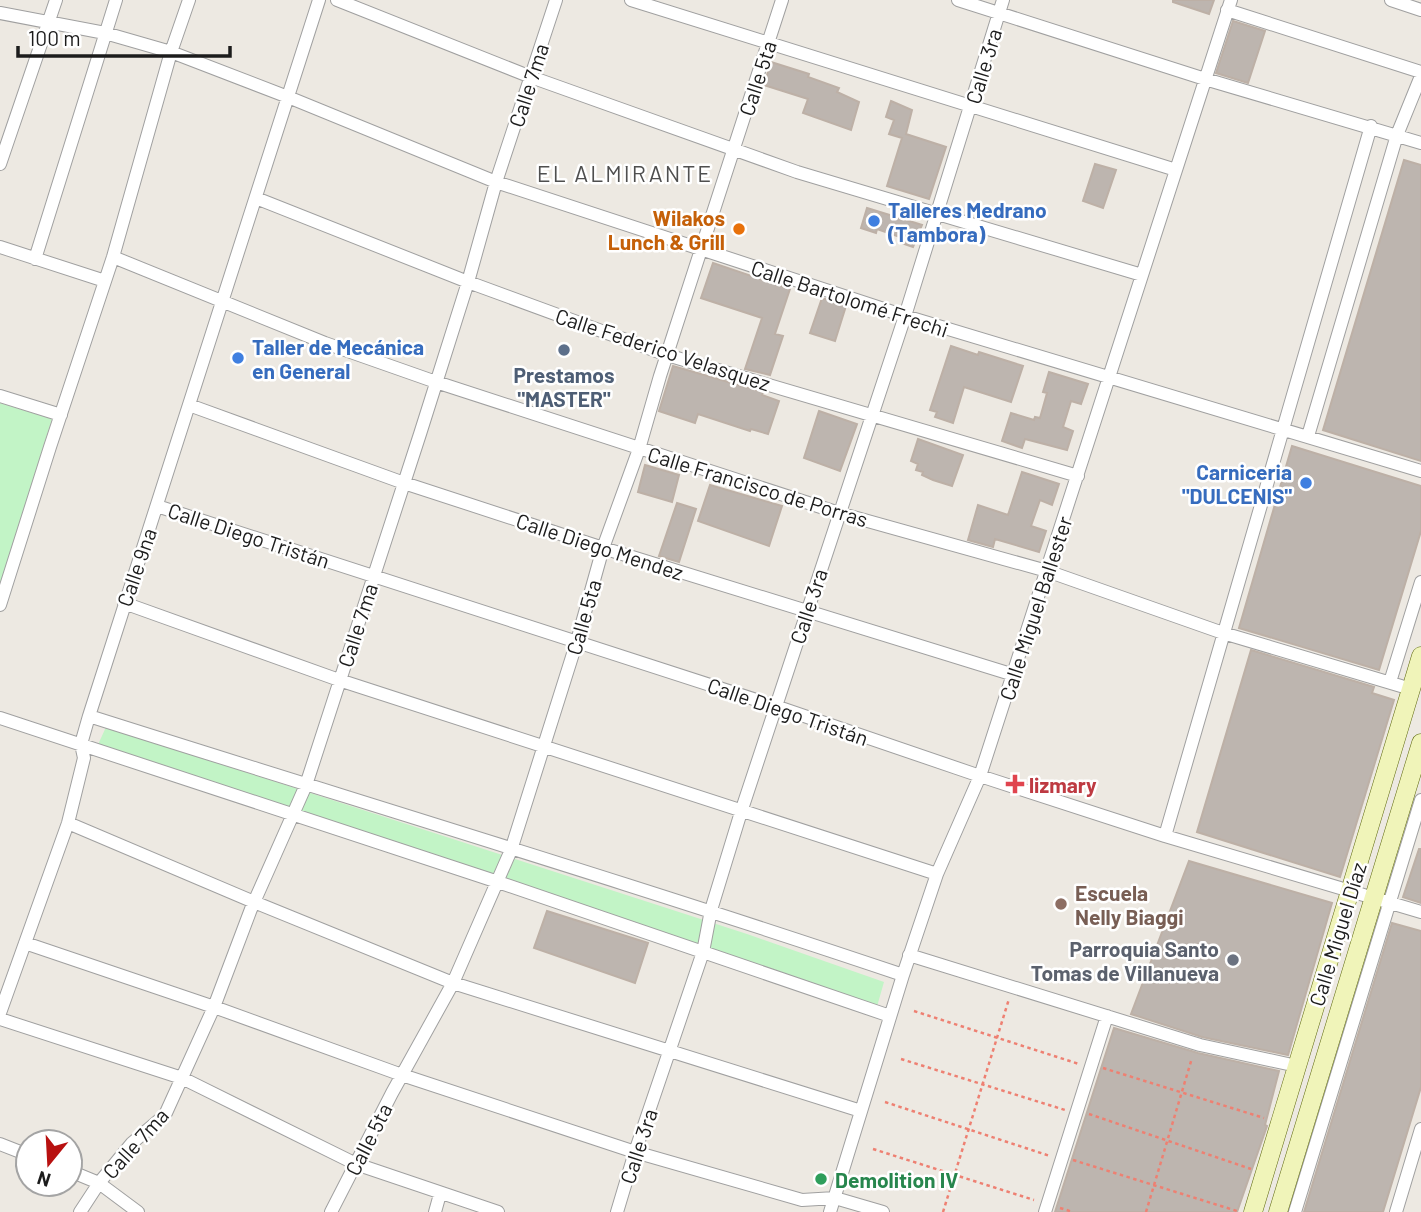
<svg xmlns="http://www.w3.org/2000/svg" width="1421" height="1212" viewBox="0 0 1421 1212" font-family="Barlow,sans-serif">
  <rect width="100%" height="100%" fill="#ede9e2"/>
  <path fill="#c2f4c6" d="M0 403 52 419 0 584Z
    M106 727 747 934 884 982 876 1010 96 749Z"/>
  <path fill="#bdb5af" stroke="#bdb0a6" stroke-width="2" d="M1173 0H1214L1209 14 1173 2Z
    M1233 21 1265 31 1248 83 1216 73Z
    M771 62 809 74 808 77 839 88 837 92 859 102 851 130 803 113 808 99 764 85Z
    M891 101 912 110 906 134 946 147 929 199 887 186 902 138 889 134 894 120 886 117Z
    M1404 160 1421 165V461L1323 430Z
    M1095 164 1116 170 1103 208 1083 201Z
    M867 208 922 225 913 247 901 243 903 238 877 229 876 233 861 228Z
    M713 263 790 289 775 334 783 336 770 375 745 369 762 318 701 298Z
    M822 298 846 306 835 341 810 333Z
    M951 346 978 355 979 352 1023 366 1011 402 964 387 953 423 935 417 937 412 930 410Z
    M673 366 763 392 762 395 779 401 768 434 751 429 750 431 698 414 695 423 659 411Z
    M1049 372 1088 384 1081 404 1071 401 1063 427 1073 431 1067 450 1025 439 1022 448 1002 441 1011 413 1034 420 1035 417 1040 418 1047 393 1043 392Z
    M819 411 857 424 840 471 804 458Z
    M918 439 963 455 952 486 933 480 922 475 923 472 916 470 918 464 911 461Z
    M1292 446 1421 486V531L1379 670 1239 628Z
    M645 465 679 475 672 502 638 492Z
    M1022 472 1059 484 1052 505 1040 500 1031 526 1046 531 1039 552 995 539 993 547 968 540 978 505 1008 515Z
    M710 485 782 506 769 546 698 521Z
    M677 503 696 509 679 562 659 556Z
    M1251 650 1374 687 1372 693 1394 700 1340 877 1197 832Z
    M1419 849H1421V903L1403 897Z
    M1189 861 1332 903 1288 1055 1202 1037 1131 1014Z
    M547 911 648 943 635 983 534 948Z
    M1392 923 1421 931V1087L1383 1212H1304Z
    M1114 1028 1198 1053 1279 1071 1265 1125 1267 1126 1237 1212H1055Z"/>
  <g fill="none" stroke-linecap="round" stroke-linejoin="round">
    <g stroke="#a0a0a0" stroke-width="14">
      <path id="street" d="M337 0 531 77 797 172 1142 275
        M631 0 1176 170
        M958 0 1205 79 1421 143
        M1391 0 1421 10
        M1227 10 1421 72
        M0 13 105 33 171 52 288 97 496 182 905 316 1421 471
        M0 164 56 0
        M256 198 468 282 667 355 1078 476
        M0 247 105 281
        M113 257 325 343 436 382 839 513 1047 571 1223 633 1411 689
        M35 259 116 0
        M0 396 61 415
        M189 405 404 483 603 548 1014 675
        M1308 436 1397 135 1421 76
        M157 506 775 706 980 776 1165 836 1421 912
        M124 603 339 680 937 874
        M0 605 50 447 113 257 171 52 189 0
        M1390 682 1421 582
        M89 716C360 802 633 884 903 975
        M0 718 498 882 890 1016
        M68 823 254 902 453 983 861 1111
        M1165 836 1371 126
        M25 943 214 1007 402 1075 635 1152 802 1200 835 1198 883 1212
        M909 955 1200 1045 1297 1066
        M0 1013 68 823 84 758 81 744 89 716 319 0
        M0 1019 182 1078 356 1164 498 1212
        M0 1144 28 1155
        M70 1171 99 1183 138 1212
        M80 1212 99 1183 132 1143 165 1115 214 1007 251 909 306 785 420 434 468 282 496 182 556 0
        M331 1212 392 1093 453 983 511 850 577 641 603 548 639 449 660 376 782 0
        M435 1212 440 1194
        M617 1212 635 1152 703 952 711 910 741 812 905 316 1003 0
        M830 1212 903 975 937 874 980 776 1231 0
        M1045 1212 1107 1016
        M1295 1212 1421 800
        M1396 1212 1421 1129"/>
    </g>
    <g stroke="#5e690d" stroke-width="19">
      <path id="secondary" d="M1253 1212 1421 656
        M1278 1212 1421 743"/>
    </g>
    <path stroke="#ee8072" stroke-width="2.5" stroke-dasharray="3.5 3.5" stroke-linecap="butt" d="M914 1011 1079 1064
      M901 1059 1065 1110
      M1103 1068 1264 1118
      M885 1102 1050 1156
      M1089 1114 1251 1169
      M873 1149 1034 1200
      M1073 1160 1237 1211
      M1060 1208 1073 1212
      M943 1212 1009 999
      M1146 1212 1192 1058"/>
    <use href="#street" stroke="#fff" stroke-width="12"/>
    <use href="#secondary" stroke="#f0f4b9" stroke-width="18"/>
  </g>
  <g fill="#3f7fe0" stroke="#fff" stroke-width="2.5">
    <circle cx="874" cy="221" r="7"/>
    <circle cx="238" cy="358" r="7"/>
    <circle cx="1306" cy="483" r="7"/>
  </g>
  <circle fill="#e8710a" stroke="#fff" stroke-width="2.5" cx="739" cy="229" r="7"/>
  <circle fill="#5c6f8a" stroke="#fff" stroke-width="2.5" cx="564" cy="350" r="7"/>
  <path fill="#e0444e" stroke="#fff" stroke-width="2.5" d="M1011.5 773.5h7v7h7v7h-7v7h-7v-7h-7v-7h7z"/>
  <circle fill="#8d6e63" stroke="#fff" stroke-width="2.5" cx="1061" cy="904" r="7"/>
  <circle fill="#6b7280" stroke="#fff" stroke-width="2.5" cx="1233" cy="960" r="7"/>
  <circle fill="#2e9e5b" stroke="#fff" stroke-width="2.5" cx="821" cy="1179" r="7"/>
  <g text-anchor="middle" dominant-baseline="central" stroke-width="5" stroke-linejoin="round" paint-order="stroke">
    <g font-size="21" fill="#1c1c1c" stroke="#fff">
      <text transform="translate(983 66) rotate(-73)">Calle 3ra</text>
      <text transform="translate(757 78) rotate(-72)">Calle 5ta</text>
      <text transform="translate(528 85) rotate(-72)">Calle 7ma</text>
      <text transform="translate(850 298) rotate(18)">Calle Bartolomé Frechi</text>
      <text transform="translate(663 349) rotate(18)">Calle Federico Velasquez</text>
      <text transform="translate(758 486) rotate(17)">Calle Francisco de Porras</text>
      <text transform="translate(249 535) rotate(18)">Calle Diego Tristán</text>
      <text transform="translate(600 546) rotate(18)">Calle Diego Mendez</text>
      <text transform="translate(136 567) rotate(-71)">Calle 9na</text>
      <text transform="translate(808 606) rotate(-72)">Calle 3ra</text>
      <text transform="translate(1035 608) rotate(-72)">Calle Miguel Ballester</text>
      <text transform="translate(583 617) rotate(-74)">Calle 5ta</text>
      <text transform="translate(357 625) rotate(-72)">Calle 7ma</text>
      <text transform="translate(788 711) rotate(19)">Calle Diego Tristán</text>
      <text transform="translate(1337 934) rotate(-73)">Calle Miguel Díaz</text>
      <text transform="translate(368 1139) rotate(-63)">Calle 5ta</text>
      <text transform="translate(135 1143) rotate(-48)">Calle 7ma</text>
      <text transform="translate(638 1146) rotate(-72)">Calle 3ra</text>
    </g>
    <g font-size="21" font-weight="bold" fill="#366cbe" stroke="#fff" text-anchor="start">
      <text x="888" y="209">Talleres Medrano<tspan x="888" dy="24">(Tambora)</tspan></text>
      <text x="252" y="346">Taller de Mecánica<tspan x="252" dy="24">en General</tspan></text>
      <text x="1292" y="471" text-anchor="end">Carniceria<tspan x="1292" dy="24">"DULCENIS"</tspan></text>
    </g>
    <g font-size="21" font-weight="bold" fill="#c56008" stroke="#fff" text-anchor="end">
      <text x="725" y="217">Wilakos<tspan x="725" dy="24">Lunch &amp; Grill</tspan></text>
    </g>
    <g font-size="21" font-weight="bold" fill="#4e5e75" stroke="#fff">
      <text x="564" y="374">Prestamos<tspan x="564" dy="24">"MASTER"</tspan></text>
    </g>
    <g font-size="21" font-weight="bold" fill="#be3a42" stroke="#fff" text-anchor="start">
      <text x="1029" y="784">lizmary</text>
    </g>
    <g font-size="21" font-weight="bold" fill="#785e54" stroke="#fff" text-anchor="start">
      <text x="1075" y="892">Escuela<tspan x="1075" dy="24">Nelly Biaggi</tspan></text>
    </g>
    <g font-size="21" font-weight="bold" fill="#5b616d" stroke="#fff" text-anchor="end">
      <text x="1219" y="948">Parroquia Santo<tspan x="1219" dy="24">Tomas de Villanueva</tspan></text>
    </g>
    <g font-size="21" font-weight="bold" fill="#27864d" stroke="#fff" text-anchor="start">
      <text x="835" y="1179">Demolition IV</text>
    </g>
    <g font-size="23" letter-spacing="2" fill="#4f4f4f" stroke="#fff">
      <text x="625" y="173">EL ALMIRANTE</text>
    </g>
  </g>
  <g transform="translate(49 1163) rotate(198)"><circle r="33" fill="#ffffff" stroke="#a4a4a4" stroke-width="2"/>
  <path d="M0-5L12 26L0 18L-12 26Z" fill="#b81110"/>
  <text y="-10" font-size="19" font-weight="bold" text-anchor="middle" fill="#1c1c1c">N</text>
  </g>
  <path d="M18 46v10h212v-10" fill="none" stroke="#1c1c1c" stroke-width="3.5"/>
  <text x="28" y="46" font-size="21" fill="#1c1c1c" stroke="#ffffff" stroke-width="5" paint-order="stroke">100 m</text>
</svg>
